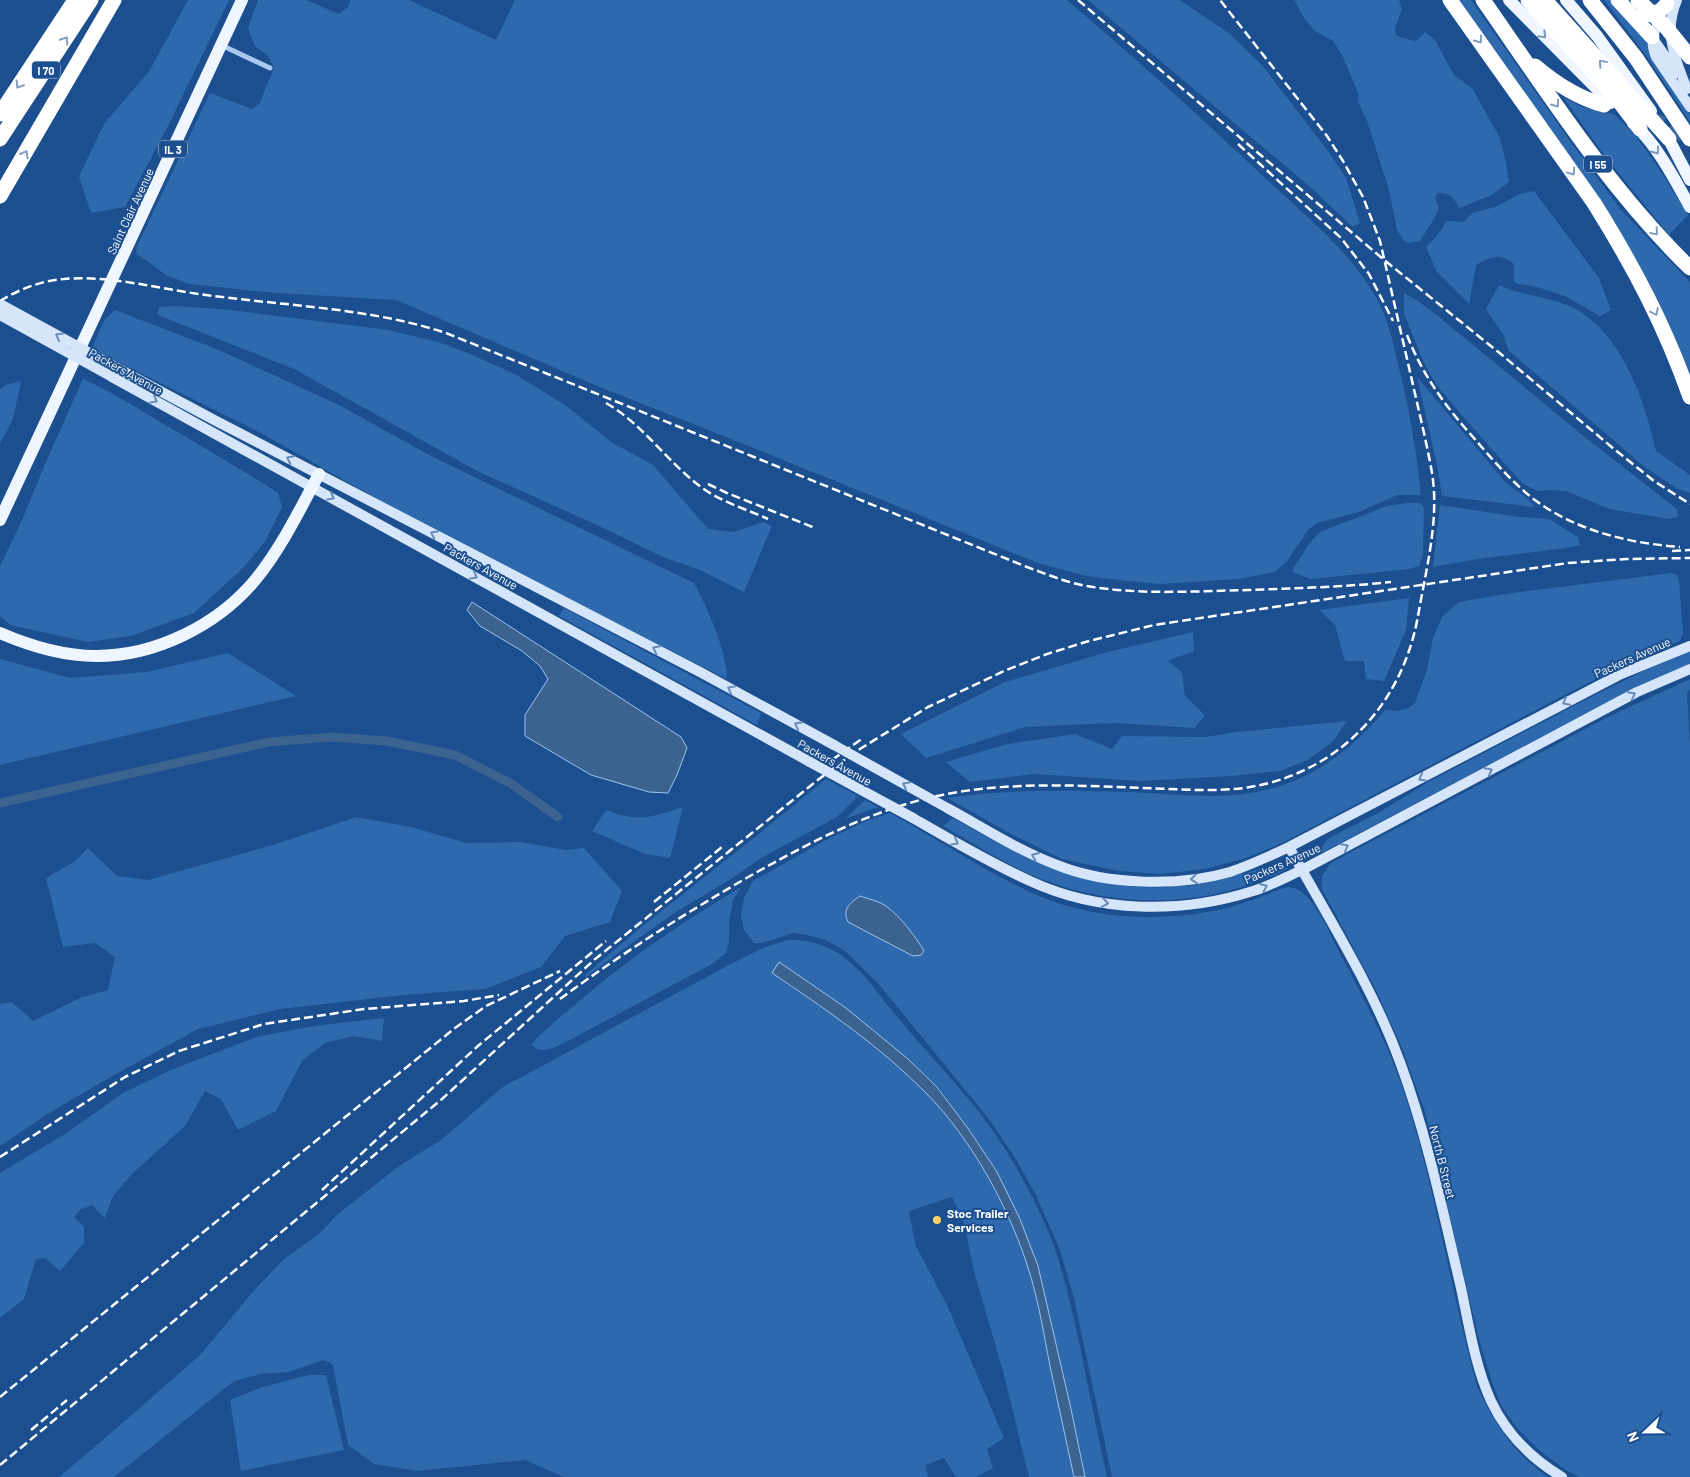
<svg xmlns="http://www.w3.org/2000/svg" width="1690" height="1477" viewBox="0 0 1690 1477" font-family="Barlow,sans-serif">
  <rect width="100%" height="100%" fill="#1b4f8f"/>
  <path fill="#2e69ad" d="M188 0H229L169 124 125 207 91 213 79 176 104 124 150 70Z
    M258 0H306L339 14 348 7 350 0H409L496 40 515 0H1067C1135 58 1202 118 1267 180 1307 217 1353 253 1379 303 1388 321 1393 341 1397 360 1409 405 1416 449 1421 495H1397L1359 512 1317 523 1308 530 1287 561 1275 572 1239 579 1161 584 1128 581 1086 576 1038 563 756 449 595 385 396 300 276 293 189 284 166 275 136 253 137 246 210 93 252 109 259 104 274 68 268 56 255 46 248 28Z
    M1088 0H1180L1230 34 1262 65 1328 151 1346 178 1360 223 1353 227 1308 185Z
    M1294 0H1399L1402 9 1395 28 1396 35 1402 38 1416 41 1425 32 1435 40 1454 75 1472 88 1500 138 1506 162 1509 182 1492 195 1459 208C1454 197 1450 193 1438 193L1435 198 1439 208 1434 219 1420 241 1408 243 1404 241 1397 230 1389 190 1367 121 1358 102 1359 95 1342 55 1333 41 1315 31 1304 18Z
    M1457 0H1471L1570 141 1621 210 1690 282V384L1672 334Z
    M1604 0H1613L1646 34 1659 65 1690 113V122L1647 57Z
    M1563 97 1582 107 1614 114 1635 135 1658 167 1688 215 1669 235 1604 155Z
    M1534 191 1599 278 1611 310 1600 316 1565 296 1537 287 1514 283V264C1499 252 1491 257 1476 265L1469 304 1437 272 1426 247 1436 237 1447 221 1464 222 1472 213 1495 207 1520 194Z
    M1499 285C1522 296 1546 296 1569 306 1620 328 1645 400 1656 451L1690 475V493L1678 489 1646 468 1508 350 1504 336 1486 309Z
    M1404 293 1418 301 1439 317 1586 438 1677 509 1678 517 1669 519 1609 509 1566 491 1549 490 1537 491 1522 483 1465 419 1435 383 1425 365 1404 314Z
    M175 306 231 310 389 330 438 342 470 354 515 374 568 407 611 442 653 465 708 529 734 532 763 522 772 526 744 592 700 570 663 557 595 524 479 472 294 369 158 315 157 313 160 307Z
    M115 310 219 350 339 405 431 456 694 583C707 607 727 651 727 679L505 567 418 522 261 433 122 364 92 348 105 319Z
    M1417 377 1506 483 1527 498 1535 507 1442 496 1437 465Z
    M83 379C110 391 131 404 157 420 197 444 238 467 278 493L282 507 266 540 244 567 194 613 131 636 88 642 10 625 0 616V566L23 518 45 464Z
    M21 381 13 419 0 444V389L6 385Z
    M1406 503H1421L1424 508 1423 555 1419 566 1410 569 1311 579 1293 572 1294 567 1309 544 1320 532 1387 506Z
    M1440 505 1520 517 1549 519 1578 537 1580 545 1567 548 1478 559 1433 567Z
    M1672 573 1677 575 1679 580 1683 633 1680 641 1644 655 1582 686 1282 843 1246 858 1205 869 1161 874 1118 871 1062 859 1013 835 947 798C1007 789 1068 790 1129 792 1179 794 1234 802 1283 785 1324 771 1358 743 1385 710L1398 711 1408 708 1415 703 1427 670 1433 638 1442 617 1459 602 1505 594Z
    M1409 598 1406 630 1384 681 1366 679 1364 661H1345L1335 625 1319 610Z
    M564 608 761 713 757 725 559 616Z
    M1193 632 1194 651 1168 661 1182 672 1185 696 1205 715 1195 728 1115 723 1025 727 926 758 901 734 1005 682 1108 652Z
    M1690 652V664L1642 685 1323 852H1320L1325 842 1331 837 1378 813 1430 781 1595 695 1648 669Z
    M228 653 296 696 0 765V659L70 678 147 672Z
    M1690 679V690L1687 692 1690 745V1477H1579L1564 1469 1539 1450 1518 1429 1502 1407 1493 1385 1480 1343 1425 1112 1402 1048 1377 992 1322 889V876L1331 863 1355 850 1608 717Z
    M1347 721 1333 741 1308 760 1280 771 1231 776 1142 781 1033 774 970 782 946 762 1007 744 1075 734 1112 749 1122 736 1205 737 1237 732Z
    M826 779 858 796 837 817 759 859 736 876 676 912 625 948 586 977 585 975 640 928 750 841Z
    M865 800 878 807 845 819Z
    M683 807 670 858 645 854 592 831 606 810C638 823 651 817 683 807Z
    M890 813C934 837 976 866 1022 888 1078 917 1146 923 1207 912 1235 908 1261 896 1287 887 1310 886 1328 929 1337 948 1361 993 1386 1040 1403 1089 1435 1185 1450 1288 1477 1386 1493 1422 1515 1455 1548 1477H1112L1074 1298 1060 1250 1036 1195 1017 1161 989 1119 877 982 845 951 826 940 807 935 793 933 762 943H754L744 930 741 915 744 898 753 881 826 840 864 822Z
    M356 817 411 827 466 843 520 842 566 850 584 848 622 891 610 922 565 936 541 967 485 989 403 995 280 1009 198 1029 109 1078 49 1113 0 1146V1004L12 1002 33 1021 80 998 108 990 115 957 95 943 63 947 46 878 74 862 88 848 117 876 148 880 273 845Z
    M953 818C1032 863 1100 897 1194 885 1221 881 1248 871 1275 866H1286L1288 868C1281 873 1272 876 1264 879 1196 907 1116 907 1047 881 1010 868 977 845 943 826Z
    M741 887 733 900 729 921V941L726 953 712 964 566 1042C553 1048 543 1055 531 1045 544 1030 560 1017 576 1004 627 959 683 922 741 887Z
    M788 940C846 939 866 980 899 1019 922 1047 948 1074 971 1102 1000 1137 1031 1189 1048 1231 1064 1270 1072 1311 1081 1351 1089 1393 1098 1435 1107 1477H1085L1071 1409 1038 1266 1020 1219 997 1172 967 1127 937 1086 908 1059 772 974C827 1010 882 1047 927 1094 973 1141 1011 1211 1030 1274 1039 1304 1044 1335 1050 1366 1058 1403 1066 1440 1074 1477H1029L1004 1375 974 1271 964 1223 952 1197 909 1211 915 1244 948 1307 1004 1438 987 1449 993 1468 976 1477H956L944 1458 926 1465 928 1477H564L525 1460 417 1471 374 1464 348 1445 333 1365 329 1362 323 1360 289 1372 261 1374 234 1381 114 1477H59L125 1421 201 1354 256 1288 284 1259 320 1233 338 1214 399 1166 441 1140 503 1087 727 966 765 947Z
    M384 1018 382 1041 354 1036 325 1043 302 1061 276 1111 238 1130 221 1099 205 1091 185 1126 133 1173 113 1196 105 1218 92 1205 80 1210 74 1217 84 1227V1243L60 1271 45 1258 36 1259 24 1299 0 1318V1173L65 1134 123 1093 171 1070 256 1037 313 1026Z
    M309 1375H326L344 1450 241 1471 230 1400 262 1387Z"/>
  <path fill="#3c6290" stroke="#9cc4f0" d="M472 602 681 737 687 748 677 775 668 793 649 792 591 775 525 736V715L548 679 540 666 522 651 480 626 467 610Z
    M860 896C868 899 879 901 886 906 901 917 915 936 924 951L921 955 913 956 848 922C842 909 850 903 860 896Z
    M779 962 846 1008 908 1059 936 1086 967 1127 997 1172 1020 1219 1038 1266 1071 1409 1085 1477H1074C1066 1440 1058 1403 1050 1366 1044 1335 1039 1304 1030 1274 1011 1211 973 1141 927 1094 881 1047 827 1010 772 973Z"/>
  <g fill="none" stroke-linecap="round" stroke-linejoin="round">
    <path stroke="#3c6290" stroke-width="9" d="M0 803 269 742 332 737 387 741 455 755 510 783 558 817"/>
    <path stroke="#3d69a0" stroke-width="15" stroke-dasharray="15 8" stroke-linecap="butt" d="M1649 118 1690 137"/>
    <path stroke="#a9c9ee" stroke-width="5" d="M221 45 270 68"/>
    <path stroke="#d6e6fa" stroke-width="10" d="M1677 0C1663 33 1675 58 1687 89
      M1661 16C1654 33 1649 39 1656 57L1690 107
      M1654 40 1677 73
      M117 368 218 422 700 672 834 745
      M112 377 810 762
      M949 809C984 828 1019 851 1057 865 1106 885 1179 887 1230 872 1250 865 1270 856 1289 847L1621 674 1690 646
      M913 818C951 840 990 863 1030 881 1099 913 1181 914 1253 891 1270 886 1286 877 1302 870L1637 692 1690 669
      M1289 847C1328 917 1372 986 1400 1062 1427 1135 1443 1212 1461 1288 1469 1325 1475 1366 1491 1401 1506 1433 1532 1459 1562 1477"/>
    <path stroke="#f0f6ff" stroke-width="12" d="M1509 0 1611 103
      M1566 0 1597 36 1651 111
      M1633 123C1657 145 1674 178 1690 207
      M1665 132 1690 180
      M0 520 242 0
      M0 633C30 646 63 656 96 656 156 656 218 625 256 579 282 547 300 509 319 474"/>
    <path stroke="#fff" stroke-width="15" d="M1450 0 1594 203C1634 267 1665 326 1690 397
      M1483 0C1548 93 1609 189 1690 268
      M1528 0 1618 100 1640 129
      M1545 0 1669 139
      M1590 0 1636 58 1690 139
      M1618 0 1652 37
      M1642 16 1660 11 1667 4
      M1535 66C1556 84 1578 98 1604 105
      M0 114 75 0
      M0 139 91 0
      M0 196 114 0"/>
    <path stroke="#fff" stroke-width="2.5" stroke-dasharray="9 4" stroke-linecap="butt" d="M1078 0 1383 259 1502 355 1614 449 1654 481 1690 504
      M1238 144 1341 238 1369 274 1393 321
      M0 301C18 290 42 280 64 279 109 275 155 288 199 294 282 306 367 307 446 333L1027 567C1049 575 1070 584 1093 587 1144 595 1198 591 1249 590 1297 588 1344 587 1391 582
      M1407 335C1422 374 1445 406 1473 437 1491 458 1509 479 1531 497 1573 530 1627 543 1680 547
      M606 403C644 425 667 462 701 487 721 502 746 509 768 519
      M708 484 727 493 815 528
      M1672 551 1690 550
      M832 760 863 738
      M654 902 722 847
      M560 999C621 954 684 914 750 876 807 844 860 816 924 799 996 781 1069 785 1143 788 1176 789 1211 792 1244 788 1337 775 1402 706 1418 616 1425 575 1436 533 1434 492 1433 472 1428 453 1424 433L1380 241 1363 197 1343 161 1327 136 1220 0
      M0 1157 125 1077 179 1051 264 1024 364 1009 464 1001 499 995
      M322 1190 479 1045 606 941
      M0 1397 455 1028 486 1006 560 971
      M31 1430 67 1400
      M0 1465 442 1099 594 960 819 779 855 752 928 707 1004 671 1047 654 1089 641 1154 625 1568 563 1626 559 1690 558"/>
    <path stroke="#d6e6fa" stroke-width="10" d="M0 304 117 368
      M0 315 112 377
      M834 745 949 809
      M810 762 913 818"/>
    <path stroke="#fff" stroke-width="15" d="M1638 0 1665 26 1690 57"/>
  </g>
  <defs><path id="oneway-chevron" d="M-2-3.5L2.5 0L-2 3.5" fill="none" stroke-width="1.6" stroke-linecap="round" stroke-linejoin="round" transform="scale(1.25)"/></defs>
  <g stroke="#7b9ac1">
    <use href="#oneway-chevron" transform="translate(1543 35) rotate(45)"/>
    <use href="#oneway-chevron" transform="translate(1656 151) rotate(54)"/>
  </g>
  <g stroke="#829ec1">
    <use href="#oneway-chevron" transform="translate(65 40) rotate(-57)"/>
    <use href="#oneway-chevron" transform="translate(1479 40) rotate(54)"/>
    <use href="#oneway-chevron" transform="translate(1602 63) rotate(-132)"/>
    <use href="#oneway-chevron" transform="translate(19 85) rotate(123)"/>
    <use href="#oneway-chevron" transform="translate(1556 104) rotate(55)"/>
    <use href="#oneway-chevron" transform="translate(25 154) rotate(-60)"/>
    <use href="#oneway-chevron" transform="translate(1572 172) rotate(55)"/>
    <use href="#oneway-chevron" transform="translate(1655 232) rotate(49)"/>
    <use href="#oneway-chevron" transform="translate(1655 312) rotate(64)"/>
  </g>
  <g stroke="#668bba">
    <use href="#oneway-chevron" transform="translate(59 336) rotate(-151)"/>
    <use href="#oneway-chevron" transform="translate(154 400) rotate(29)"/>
    <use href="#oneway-chevron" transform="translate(290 459) rotate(-153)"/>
    <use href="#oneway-chevron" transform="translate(331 497) rotate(29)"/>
    <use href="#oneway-chevron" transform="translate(434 534) rotate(-153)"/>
    <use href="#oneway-chevron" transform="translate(474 576) rotate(29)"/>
    <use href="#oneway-chevron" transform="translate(656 649) rotate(-153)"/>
    <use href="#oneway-chevron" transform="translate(731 689) rotate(-151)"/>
    <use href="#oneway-chevron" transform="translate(1632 695) rotate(-27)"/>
    <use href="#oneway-chevron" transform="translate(1566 702) rotate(152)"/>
    <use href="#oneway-chevron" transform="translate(798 725) rotate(-152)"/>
    <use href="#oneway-chevron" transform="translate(1489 771) rotate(-28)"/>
    <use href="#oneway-chevron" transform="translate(1422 778) rotate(152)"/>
    <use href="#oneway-chevron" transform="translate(906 785) rotate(-151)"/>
    <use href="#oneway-chevron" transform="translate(955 842) rotate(29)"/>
    <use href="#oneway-chevron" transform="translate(1345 847) rotate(-28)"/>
    <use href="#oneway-chevron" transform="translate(1035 856) rotate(-156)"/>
    <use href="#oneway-chevron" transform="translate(1194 879) rotate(174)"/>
    <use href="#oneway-chevron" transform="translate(1264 887) rotate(-24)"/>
    <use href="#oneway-chevron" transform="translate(1105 903) rotate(9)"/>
  </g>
  <circle fill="#ffd166" stroke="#1b4f8f" stroke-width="2" cx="937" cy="1220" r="5"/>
  <g text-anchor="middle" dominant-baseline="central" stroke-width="4" stroke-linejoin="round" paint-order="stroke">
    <g fill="#1b4f8f" stroke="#bbcadd" stroke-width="1">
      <rect x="32" y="61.5" width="28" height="17" rx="4"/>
      <rect x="159" y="140.5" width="28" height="17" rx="4"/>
      <rect x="1584" y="155.5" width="28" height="17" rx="4"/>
    </g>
    <g font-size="11" font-weight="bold" fill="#fff">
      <text x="46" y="70">I 70</text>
      <text x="173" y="149">IL 3</text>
      <text x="1598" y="164">I 55</text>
    </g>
    <g font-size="12" fill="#fff" stroke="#1b4f8f">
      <text transform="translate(130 211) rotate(-65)">Saint Clair Avenue</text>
      <text transform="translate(126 371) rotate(29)">Packers Avenue</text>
      <text transform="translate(481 566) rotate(29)">Packers Avenue</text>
      <text transform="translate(1632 657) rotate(-24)">Packers Avenue</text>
      <text transform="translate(835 762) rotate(29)">Packers Avenue</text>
      <text transform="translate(1282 863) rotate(-24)">Packers Avenue</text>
      <text transform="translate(1443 1162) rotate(76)">North B Street</text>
    </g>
    <g font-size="12" font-weight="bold" fill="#fff" stroke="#1b4f8f" text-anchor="start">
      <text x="947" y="1213">Stoc Trailer<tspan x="947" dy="14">Services</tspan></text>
    </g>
  </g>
  <g transform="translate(1645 1432) rotate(248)" stroke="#1b4f8f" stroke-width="4" paint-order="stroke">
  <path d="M0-4L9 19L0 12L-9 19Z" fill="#ffffff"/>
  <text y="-8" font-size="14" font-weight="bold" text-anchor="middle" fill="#ffffff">N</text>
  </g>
</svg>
